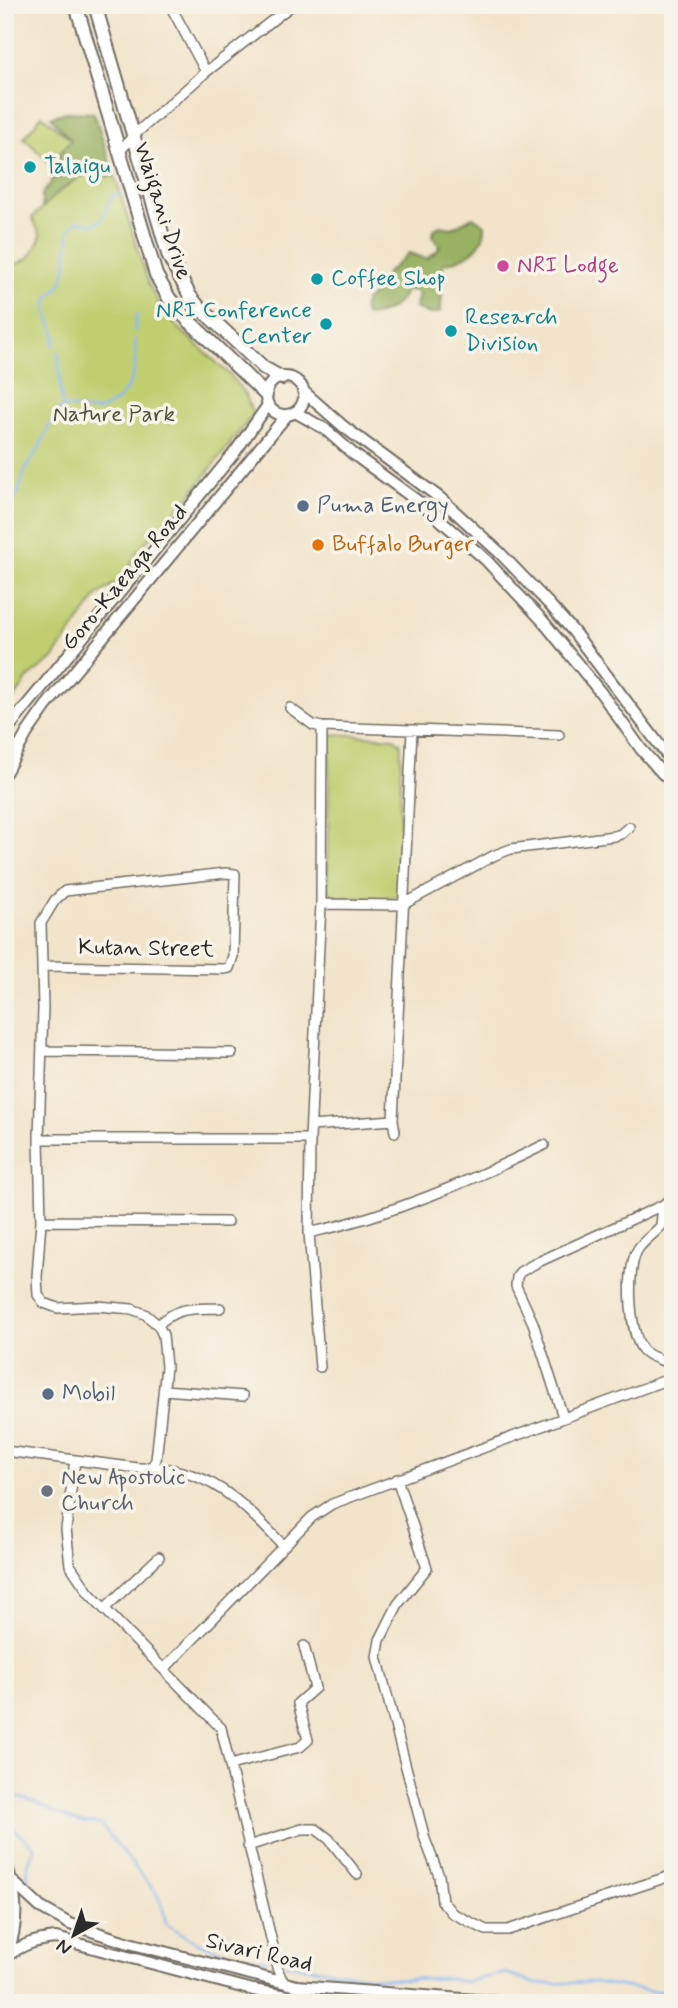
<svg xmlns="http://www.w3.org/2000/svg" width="678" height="2008" viewBox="0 0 678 2008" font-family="Mynerve,sans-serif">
  <rect width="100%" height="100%" fill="#f7f3e8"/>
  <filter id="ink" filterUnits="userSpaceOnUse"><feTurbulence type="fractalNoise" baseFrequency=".0143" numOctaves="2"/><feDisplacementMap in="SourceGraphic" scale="14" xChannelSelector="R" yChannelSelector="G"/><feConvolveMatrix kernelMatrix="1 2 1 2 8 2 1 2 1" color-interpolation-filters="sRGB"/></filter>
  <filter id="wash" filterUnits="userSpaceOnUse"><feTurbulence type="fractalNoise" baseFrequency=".00686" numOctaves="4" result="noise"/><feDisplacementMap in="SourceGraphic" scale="28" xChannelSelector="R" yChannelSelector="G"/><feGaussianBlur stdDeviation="1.57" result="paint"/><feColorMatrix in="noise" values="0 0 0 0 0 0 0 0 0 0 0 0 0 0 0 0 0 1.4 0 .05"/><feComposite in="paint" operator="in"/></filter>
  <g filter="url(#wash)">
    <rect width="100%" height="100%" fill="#f2e4cb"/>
    <path fill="#c0ce70" stroke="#767c4e" stroke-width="2" d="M42 115 71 140 51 164 24 138Z
      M83 175 115 177 149 285 167 317 229 374 245 394 253 414 188 498 139 549 124 577 97 596 52 660 29 677 5 712V339L9 333 5 326V267C29 262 32 257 41 236L32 218 61 190Z
      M339 734 394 738 401 744 399 896 384 899 336 897 327 891 330 735Z"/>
    <path fill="#98b162" stroke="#626e46" stroke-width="2" d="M66 112 94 113 115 177 83 175 61 190 42 208V194L50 184 59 167 60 153 71 140 51 117Z
      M473 217 485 225C486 249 464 259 443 264 440 280 444 296 440 312L430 314 415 308 419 295 414 290 406 291C397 307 385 315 366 316L363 310 366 300 374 294 386 274 409 253 426 259 437 251 440 245 432 237 433 230 440 226 452 228Z"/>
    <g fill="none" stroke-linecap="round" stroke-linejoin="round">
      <path stroke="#85b7f2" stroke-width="2.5" d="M134 331 137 315
        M55 346 53 342 56 337 46 309 48 298 61 284 66 269 69 232 75 223 79 221 92 224 101 220 112 196 120 193
        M62 407C73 407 92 413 101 410 106 408 112 404 116 401 136 384 136 364 135 339
        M5 516 18 494 25 470 39 448 51 422 62 407 58 352
        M5 554 10 556
        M5 701 6 702
        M5 1795C37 1797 51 1814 78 1821 85 1823 92 1823 100 1824L156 1893 163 1907 166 1924 196 1942 239 1957 267 1960
        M5 1822 35 1847 27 1868 28 1880
        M279 1963 379 1978 404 1979 445 1978 464 1982 506 1973 536 1984 595 1982 651 1991H673"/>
    </g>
  </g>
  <g filter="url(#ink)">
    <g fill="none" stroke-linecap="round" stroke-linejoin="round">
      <g stroke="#716c63" stroke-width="12">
        <path id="minor" d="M170 5 206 72
          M120 151 134 135 206 72 292 5
          M290 708 313 725 322 727 559 735
          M321 904 402 905 495 855 511 849 614 836 621 834 629 827
          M43 966 224 969 229 968 233 956 235 874 226 873 65 891 55 900 41 923 43 1008 39 1139 41 1221 37 1277 38 1295 44 1303 58 1308 97 1306 132 1309 145 1314 158 1325 163 1335 166 1367 156 1460 152 1466
          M42 1051 232 1053
          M311 1126 393 1120
          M395 1132 393 1120 412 731
          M39 1139H310
          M41 1221 227 1222
          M309 1233C392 1215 468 1182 544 1145
          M158 1325C177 1306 194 1309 220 1308
          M320 1367 309 1233 310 1139 321 904 322 727
          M164 1390 243 1396
          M563 1417 533 1323 516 1286 517 1277 520 1272 536 1263 663 1205 673 1197
          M5 1451 138 1468H146L152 1466C164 1469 177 1470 189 1474 229 1486 256 1518 284 1546
          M75 1460 66 1529 70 1565 89 1593 221 1728 275 1955 277 1968 283 1982
          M397 1479 427 1568 398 1604 380 1640 377 1657 425 1839 439 1876 442 1901 452 1913 486 1930H508L673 1875
          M104 1609 159 1557
          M164 1669 312 1517 332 1504 666 1380 672 1373 670 1364C661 1359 648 1357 642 1349 629 1331 626 1267 638 1249 642 1242 655 1233 661 1226L663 1205
          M230 1765 300 1747 308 1740 298 1703 315 1688 304 1646
          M248 1846 302 1829H316L329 1839 357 1874"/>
      </g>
      <g stroke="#716c63" stroke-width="14">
        <path id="major" d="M266 396a19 19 0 1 1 38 0a19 19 0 1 1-38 0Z
          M303 391 344 427 440 498 500 553 549 604 573 631 673 763
          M295 412 325 429 352 453 427 508 486 560 542 620 601 693 641 749 662 773 673 782
          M5 732 235 452 268 405
          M5 773 27 733 46 706 287 415
          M5 1861C18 1896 19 1921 7 1956
          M13 1882 40 1907 70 1924 129 1943 297 1986 513 2003
          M7 1956C23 1944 36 1940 56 1938L253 1990 327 2003"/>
      </g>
      <g stroke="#716c63" stroke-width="16">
        <path id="highway" d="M76 5 156 275 169 298 185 317 266 395
          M95 5 169 257 190 296 199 307 264 368 282 378"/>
      </g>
      <use href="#minor" stroke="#fff" stroke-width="9"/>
      <use href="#major" stroke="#fff" stroke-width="10"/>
      <use href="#highway" stroke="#fff" stroke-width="12"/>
    </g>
  </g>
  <g fill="#0f9aa8" stroke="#f7f3e8" stroke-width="2.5">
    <circle cx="30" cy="167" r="7"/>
    <circle cx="317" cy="279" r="7"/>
    <circle cx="326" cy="324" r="7"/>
    <circle cx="451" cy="331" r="7"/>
  </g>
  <circle fill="#d1479c" stroke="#f7f3e8" stroke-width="2.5" cx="503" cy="266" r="7"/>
  <g fill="#5c6f8a" stroke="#f7f3e8" stroke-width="2.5">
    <circle cx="303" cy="506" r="7"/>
    <circle cx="48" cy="1394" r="7"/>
  </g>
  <circle fill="#e8710a" stroke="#f7f3e8" stroke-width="2.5" cx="318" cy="545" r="7"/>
  <circle fill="#6b7280" stroke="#f7f3e8" stroke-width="2.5" cx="47" cy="1491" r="7"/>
  <g text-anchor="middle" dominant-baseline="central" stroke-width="7" stroke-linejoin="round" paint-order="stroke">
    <g font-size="23" fill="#0d838f" stroke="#f7f3e8" text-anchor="start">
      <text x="44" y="167">Talaigu</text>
      <text x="331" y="279">Coffee Shop</text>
      <text x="312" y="311" text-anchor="end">NRI Conference<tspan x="312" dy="26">Center</tspan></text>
      <text x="465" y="318">Research<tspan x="465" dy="26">Division</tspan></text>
    </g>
    <g font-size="23" fill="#2b2b2b" stroke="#f7f3e8">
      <text transform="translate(162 211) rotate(72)">Waigani Drive</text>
      <text transform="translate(125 578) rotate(-50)">Goro-Kaeaga Road</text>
      <text transform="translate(146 949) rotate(1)">Kutan Street</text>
      <text transform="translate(259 1953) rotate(13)">Sivari Road</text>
    </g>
    <g font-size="23" fill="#b23c85" stroke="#f7f3e8" text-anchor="start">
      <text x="517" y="266">NRI Lodge</text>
    </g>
    <g font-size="23" fill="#50543c" stroke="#f7f3e8">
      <text x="114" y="415">Nature Park</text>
    </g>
    <g font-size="23" fill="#4e5e75" stroke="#f7f3e8" text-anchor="start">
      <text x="317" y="506">Puma Energy</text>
      <text x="62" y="1394">Mobil</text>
    </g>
    <g font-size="23" fill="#c56008" stroke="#f7f3e8" text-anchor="start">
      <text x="332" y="545">Buffalo Burger</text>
    </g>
    <g font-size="23" fill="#5b616d" stroke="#f7f3e8" text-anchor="start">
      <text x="61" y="1478">New Apostolic<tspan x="61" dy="26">Church</tspan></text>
    </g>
  </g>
  <rect width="678" height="2008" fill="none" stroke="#f7f3e8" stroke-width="28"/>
  <g transform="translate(74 1935) rotate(220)" stroke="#f7f3e8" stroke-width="5" paint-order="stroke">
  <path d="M0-5L12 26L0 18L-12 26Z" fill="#2b2b2b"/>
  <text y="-10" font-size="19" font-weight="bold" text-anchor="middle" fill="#2b2b2b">N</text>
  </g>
</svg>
